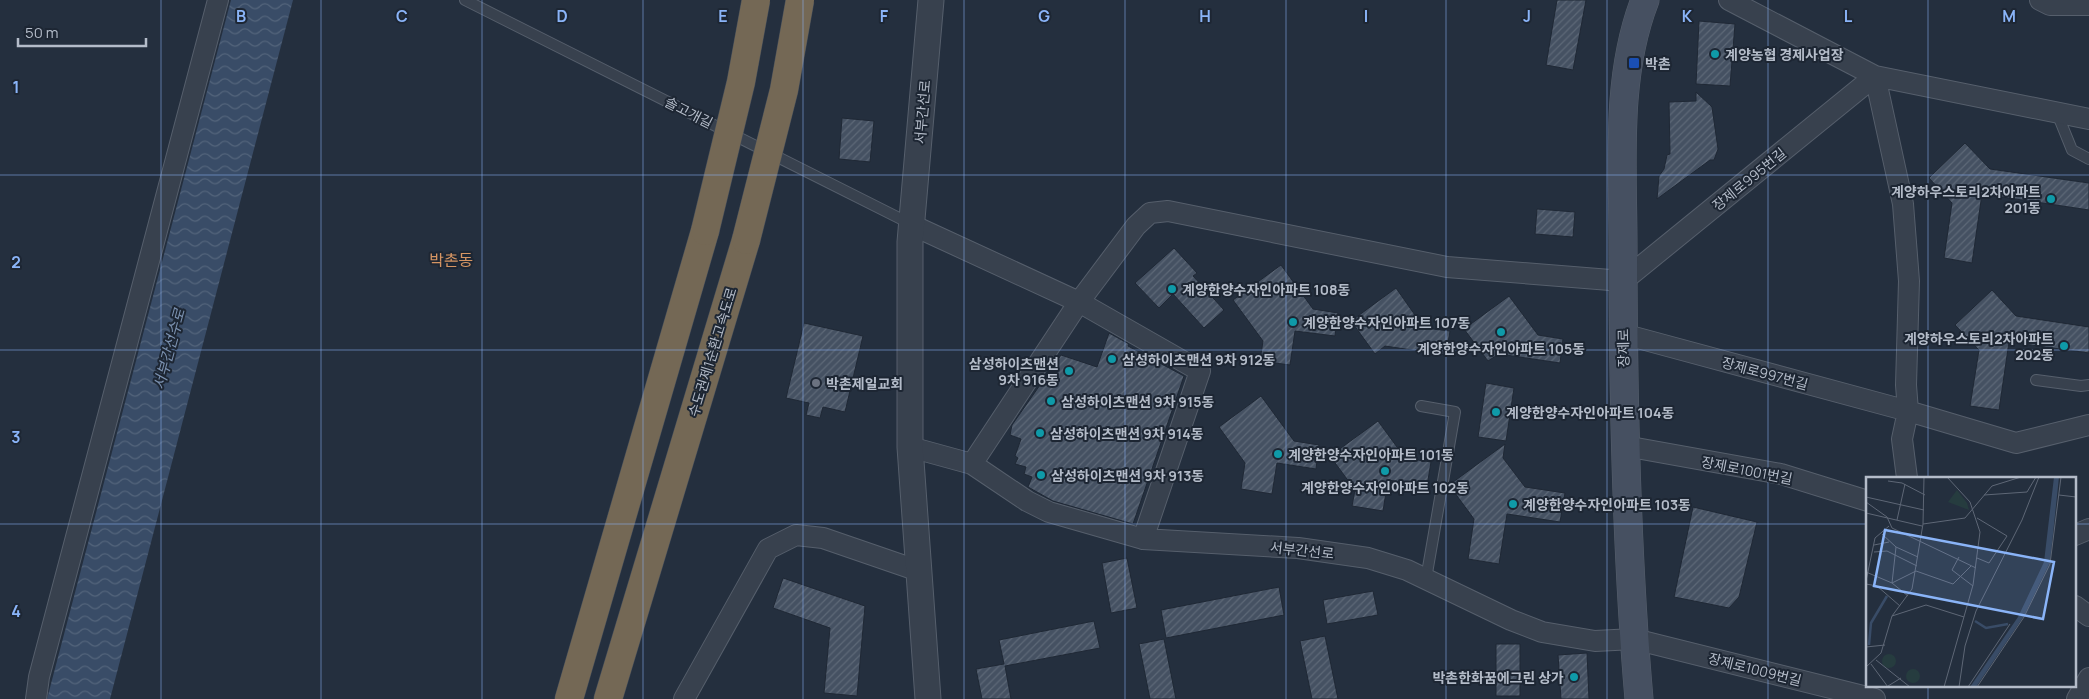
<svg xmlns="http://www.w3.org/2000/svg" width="2089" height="699" viewBox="0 0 2089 699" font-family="Manrope,'Noto Sans KR',sans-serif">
  <defs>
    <pattern id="water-waves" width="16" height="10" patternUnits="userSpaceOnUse" patternTransform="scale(1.25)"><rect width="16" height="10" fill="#394c67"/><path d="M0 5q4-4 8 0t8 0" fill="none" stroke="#53647b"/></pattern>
    <pattern id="building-hatch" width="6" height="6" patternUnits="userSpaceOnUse" patternTransform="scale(1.25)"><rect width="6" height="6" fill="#455162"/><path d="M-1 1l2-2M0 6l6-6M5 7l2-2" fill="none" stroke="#5d6877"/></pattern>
  </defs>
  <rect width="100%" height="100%" fill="#242f3e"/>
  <path fill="url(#water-waves)" d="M231 0H293L110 699H47Z"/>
  <path fill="url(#building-hatch)" stroke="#1f2835" d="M1557 0H1586L1573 70 1546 65Z
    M1699 21 1735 24 1730 86 1696 84Z
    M1696 92 1712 107 1718 149 1714 160H1710L1657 199 1659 176 1664 169 1667 155 1670 154 1669 102 1696 101Z
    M842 118 874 121 870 162 839 159Z
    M1965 143 1990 169 2089 183V210L1982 194 1972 263 1944 258 1952 203 1929 178Z
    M1537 209 1575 212 1573 237 1535 234Z
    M1174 248 1197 273 1193 276 1224 310 1204 328 1173 294 1159 308 1135 283Z
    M1281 265 1313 309 1338 313 1335 336 1295 331 1290 365 1260 361 1263 341 1233 300Z
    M1396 288 1424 328 1450 331 1446 355 1385 346 1375 354 1351 321Z
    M1992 290 2016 316 2089 327V353L2009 342 1999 410 1970 406 1979 350 1955 325Z
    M1509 296 1538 335 1563 339 1560 363 1499 354 1488 361 1464 329Z
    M804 323 863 336 845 412 823 407 820 418 806 415 809 403 786 398Z
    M1109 333 1129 344 1128 346 1184 376 1133 524 1053 501 1028 487 1032 477 1024 474 1026 467 1015 464 1018 458 1015 456 1021 439 1010 435 1012 425 1061 355 1097 367Z
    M1486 383 1514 388 1506 441 1478 437Z
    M1261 396 1294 441 1319 445 1316 469 1277 463 1272 494 1241 489 1245 463 1219 427Z
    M1378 421 1405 458 1431 462 1427 486 1388 480 1383 511 1352 506 1355 490 1330 456Z
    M1505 444 1503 458 1525 487 1565 493 1560 522 1507 514 1499 564 1468 559 1474 519 1449 485Z
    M1693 507 1757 522 1739 597 1729 608 1674 597Z
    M1127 558 1137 608 1111 613 1102 563Z
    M783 578 865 606 857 696 824 693 830 628 773 608Z
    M1279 587 1284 615 1166 638 1161 610Z
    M1373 591 1378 615 1327 624 1323 600Z
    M1094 621 1100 648 1005 666 1011 699H982L976 669 1004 664 999 640Z
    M1325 636 1338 699H1312L1300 641Z
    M1164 639 1176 699H1150L1139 644Z
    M1496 644H1520V696H1496Z
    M1587 653 1589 699H1561L1558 655Z"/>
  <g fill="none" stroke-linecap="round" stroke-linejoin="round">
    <g stroke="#565f6c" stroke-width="12">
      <path id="service" d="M465 0 911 224
        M2057 113 2072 150 2089 159
        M2036 380 2081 386 2089 385
        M1421 406 1455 412 1426 579"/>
    </g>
    <g stroke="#565f6c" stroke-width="22">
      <path id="minor" d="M1729 0 1875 76 2089 119
        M2040 0 2050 5H2089
        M1875 76 1903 204 1909 281 1906 385 1908 411 1902 439 1907 478
        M912 225 1079 302 1200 371 1143 539
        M1623 334 1908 411 2016 443 2089 425
        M1625 446 1781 474 1868 501
        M910 447 972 464 1027 501 1049 512 1143 539 1298 548 1368 558 1407 570 1511 620 1542 632 1595 641 1634 639 1875 699
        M972 464 1079 302 1136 226 1150 213 1168 211 1447 267 1623 281 1875 76
        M2075 535 2089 529
        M2075 606 2089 616
        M36 699 39 677 218 0
        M684 699 768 549 796 535 823 538 919 571
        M2077 699 2089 678"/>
    </g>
    <g stroke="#565f6c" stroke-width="27">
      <path id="tertiary" d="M928 699 910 447V242L931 0"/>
    </g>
    <g stroke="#565f6c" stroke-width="29">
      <path id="secondary" d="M1639 699C1626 549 1623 397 1623 246 1623 165 1615 77 1645 0"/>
    </g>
    <g stroke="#434c59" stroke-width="29">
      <path id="motorway" d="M569 699 705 231
        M608 699 746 240"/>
    </g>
    <use href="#service" stroke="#38414e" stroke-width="10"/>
    <use href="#minor" stroke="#38414e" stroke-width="20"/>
    <use href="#tertiary" stroke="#38414e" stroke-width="25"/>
    <use href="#secondary" stroke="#465061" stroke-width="28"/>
    <use href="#motorway" stroke="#746855" stroke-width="28"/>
    <g stroke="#434c59" stroke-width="29" stroke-linecap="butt">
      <path id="motorway-bridge" d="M705 231 741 82 756 0
        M746 240 784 90 800 0"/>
    </g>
    <use href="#motorway-bridge" stroke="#746855" stroke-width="28"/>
  </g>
  <path fill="none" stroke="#8ab4f8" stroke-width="1" stroke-opacity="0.55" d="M161 0V699M321 0V699M482 0V699M643 0V699M803 0V699M964 0V699M1125 0V699M1286 0V699M1446 0V699M1607 0V699M1768 0V699M1928 0V478M0 175H2089M0 350H2089M0 524H1868M2075 524H2089M1928 685V699"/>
  <g fill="#0f9aa8" stroke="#1d2633" stroke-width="2">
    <circle cx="1715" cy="54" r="5"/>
    <circle cx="2051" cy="199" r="5"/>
    <circle cx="1172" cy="289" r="5"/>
    <circle cx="1293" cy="322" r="5"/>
    <circle cx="1501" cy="332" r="5"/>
    <circle cx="2064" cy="346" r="5"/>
    <circle cx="1112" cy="359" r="5"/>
    <circle cx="1069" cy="371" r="5"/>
    <circle cx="1051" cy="401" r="5"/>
    <circle cx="1496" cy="412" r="5"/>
    <circle cx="1040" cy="433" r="5"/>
    <circle cx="1278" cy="454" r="5"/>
    <circle cx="1385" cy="471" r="5"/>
    <circle cx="1041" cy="475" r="5"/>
    <circle cx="1513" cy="504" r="5"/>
    <circle cx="1574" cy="677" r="5"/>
  </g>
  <rect fill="#1a4fb4" stroke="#1d2633" stroke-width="2" x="1628" y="57" width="12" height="12" rx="2.5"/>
  <circle fill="#6b7280" stroke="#1d2633" stroke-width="2" cx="816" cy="383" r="5"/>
  <g text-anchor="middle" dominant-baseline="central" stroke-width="4" stroke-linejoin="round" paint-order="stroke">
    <g font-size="14" font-weight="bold" fill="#b4bcc9" stroke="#1d2633" text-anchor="start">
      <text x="1725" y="54">계양농협 경제사업장</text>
      <text x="1645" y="63">박촌</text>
      <text x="2041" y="191" text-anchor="end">계양하우스토리2차아파트<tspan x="2041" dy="16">201동</tspan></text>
      <text x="1182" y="289">계양한양수자인아파트 108동</text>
      <text x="1303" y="322">계양한양수자인아파트 107동</text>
      <text x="2054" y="338" text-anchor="end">계양하우스토리2차아파트<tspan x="2054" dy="16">202동</tspan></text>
      <text x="1501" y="348" text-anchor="middle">계양한양수자인아파트 105동</text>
      <text x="1122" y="359">삼성하이츠맨션 9차 912동</text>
      <text x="1059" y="363" text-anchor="end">삼성하이츠맨션<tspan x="1059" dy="16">9차 916동</tspan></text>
      <text x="826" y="383">박촌제일교회</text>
      <text x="1061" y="401">삼성하이츠맨션 9차 915동</text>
      <text x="1506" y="412">계양한양수자인아파트 104동</text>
      <text x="1050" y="433">삼성하이츠맨션 9차 914동</text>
      <text x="1288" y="454">계양한양수자인아파트 101동</text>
      <text x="1051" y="475">삼성하이츠맨션 9차 913동</text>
      <text x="1385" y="487" text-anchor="middle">계양한양수자인아파트 102동</text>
      <text x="1523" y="504">계양한양수자인아파트 103동</text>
      <text x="1564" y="677" text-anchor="end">박촌한화꿈에그린 상가</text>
    </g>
    <g font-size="14" fill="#b4bcc9" stroke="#1d2633">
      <text transform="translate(689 112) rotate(27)">솔고개길</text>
      <text transform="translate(922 112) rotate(-85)">서부간선로</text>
      <text transform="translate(1749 179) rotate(-39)">장제로995번길</text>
      <text transform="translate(1623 348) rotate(-91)">장제로</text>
      <text transform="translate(712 352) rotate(-73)">수도권제1순환고속도로</text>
      <text transform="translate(1765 373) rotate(15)">장제로997번길</text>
      <text transform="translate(1747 470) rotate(11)">장제로1001번길</text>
      <text transform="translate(1302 550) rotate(6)">서부간선로</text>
      <text transform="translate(1755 669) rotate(14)">장제로1009번길</text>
    </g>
    <g font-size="15" font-style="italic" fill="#7c92b1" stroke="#1d2633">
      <text transform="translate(169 349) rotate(-75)">서부간선수로</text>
    </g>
    <g font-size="16" fill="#d59563" stroke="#1d2633">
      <text x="451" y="260">박촌동</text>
    </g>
  </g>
  <g transform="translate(1866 477)">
    <rect width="210" height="210" fill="#242f3e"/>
    <path d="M16 184a7 7 0 1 1 14 0a7 7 0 1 1-14 0ZM40 199a7 7 0 1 1 14 0a7 7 0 1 1-14 0Z" fill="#263c3f"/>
    <path d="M91 13 101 26 103 33 82 25Z" fill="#263c3f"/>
    <path d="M188 0H193L184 85 158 139 110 210H104L152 140 178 85Z" fill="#394c67"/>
    <path fill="none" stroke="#394c67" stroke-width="2.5" d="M109 144 120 151 142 147M3 168 5 146 21 119"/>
    <path fill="none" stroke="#5e6776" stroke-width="1" d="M22 4 36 6 59 18M118 18 161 15 170 0M193 18 210 20M0 20 58 33M0 25 21 40 26 51 110 91M0 36 56 49M111 41 141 59 123 86 111 81M31 43 39 7M57 47 99 41 126 9 155 0M16 57 30 70 52 80M8 68 23 65M8 75 21 74 51 89M93 80 86 93 107 109M0 95 26 106 42 119M0 104 9 61 23 49M26 106 50 94 87 107 105 89M26 106 30 70M0 107 11 109 34 129M26 139 60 128 98 140M0 170 19 168M10 183 44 210M5 187 22 210M0 190 15 176 26 139 46 112 57 47 58 0M22 209 35 201M78 210 107 108 114 55 104 25 81 0M93 210 99 169 110 134 156 43 173 0M102 210 144 147M111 210 158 140 184 87 195 0"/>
    <path fill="#8ab4f8" fill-opacity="0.15" stroke="#8ab4f8" stroke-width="2.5" d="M19 53 188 85 177 142 8 109Z"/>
    <rect width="210" height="210" fill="none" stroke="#b4bcc9" stroke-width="2.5"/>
  </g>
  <g font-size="16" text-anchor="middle" font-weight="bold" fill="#8ab4f8" stroke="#1d2633" stroke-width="4" stroke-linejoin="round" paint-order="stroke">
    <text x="241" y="22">B</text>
    <text x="402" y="22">C</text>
    <text x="562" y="22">D</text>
    <text x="723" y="22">E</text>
    <text x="884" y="22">F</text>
    <text x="1044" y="22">G</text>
    <text x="1205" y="22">H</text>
    <text x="1366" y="22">I</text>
    <text x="1527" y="22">J</text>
    <text x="1687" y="22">K</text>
    <text x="1848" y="22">L</text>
    <text x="2009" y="22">M</text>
    <text x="16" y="93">1</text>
    <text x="16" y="268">2</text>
    <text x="16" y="443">3</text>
    <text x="16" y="617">4</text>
  </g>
  <path d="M18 38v8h128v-8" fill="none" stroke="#b4bcc9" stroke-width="2.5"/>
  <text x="25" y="38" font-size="15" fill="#b4bcc9" stroke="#1d2633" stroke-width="4" paint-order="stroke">50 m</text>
</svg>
